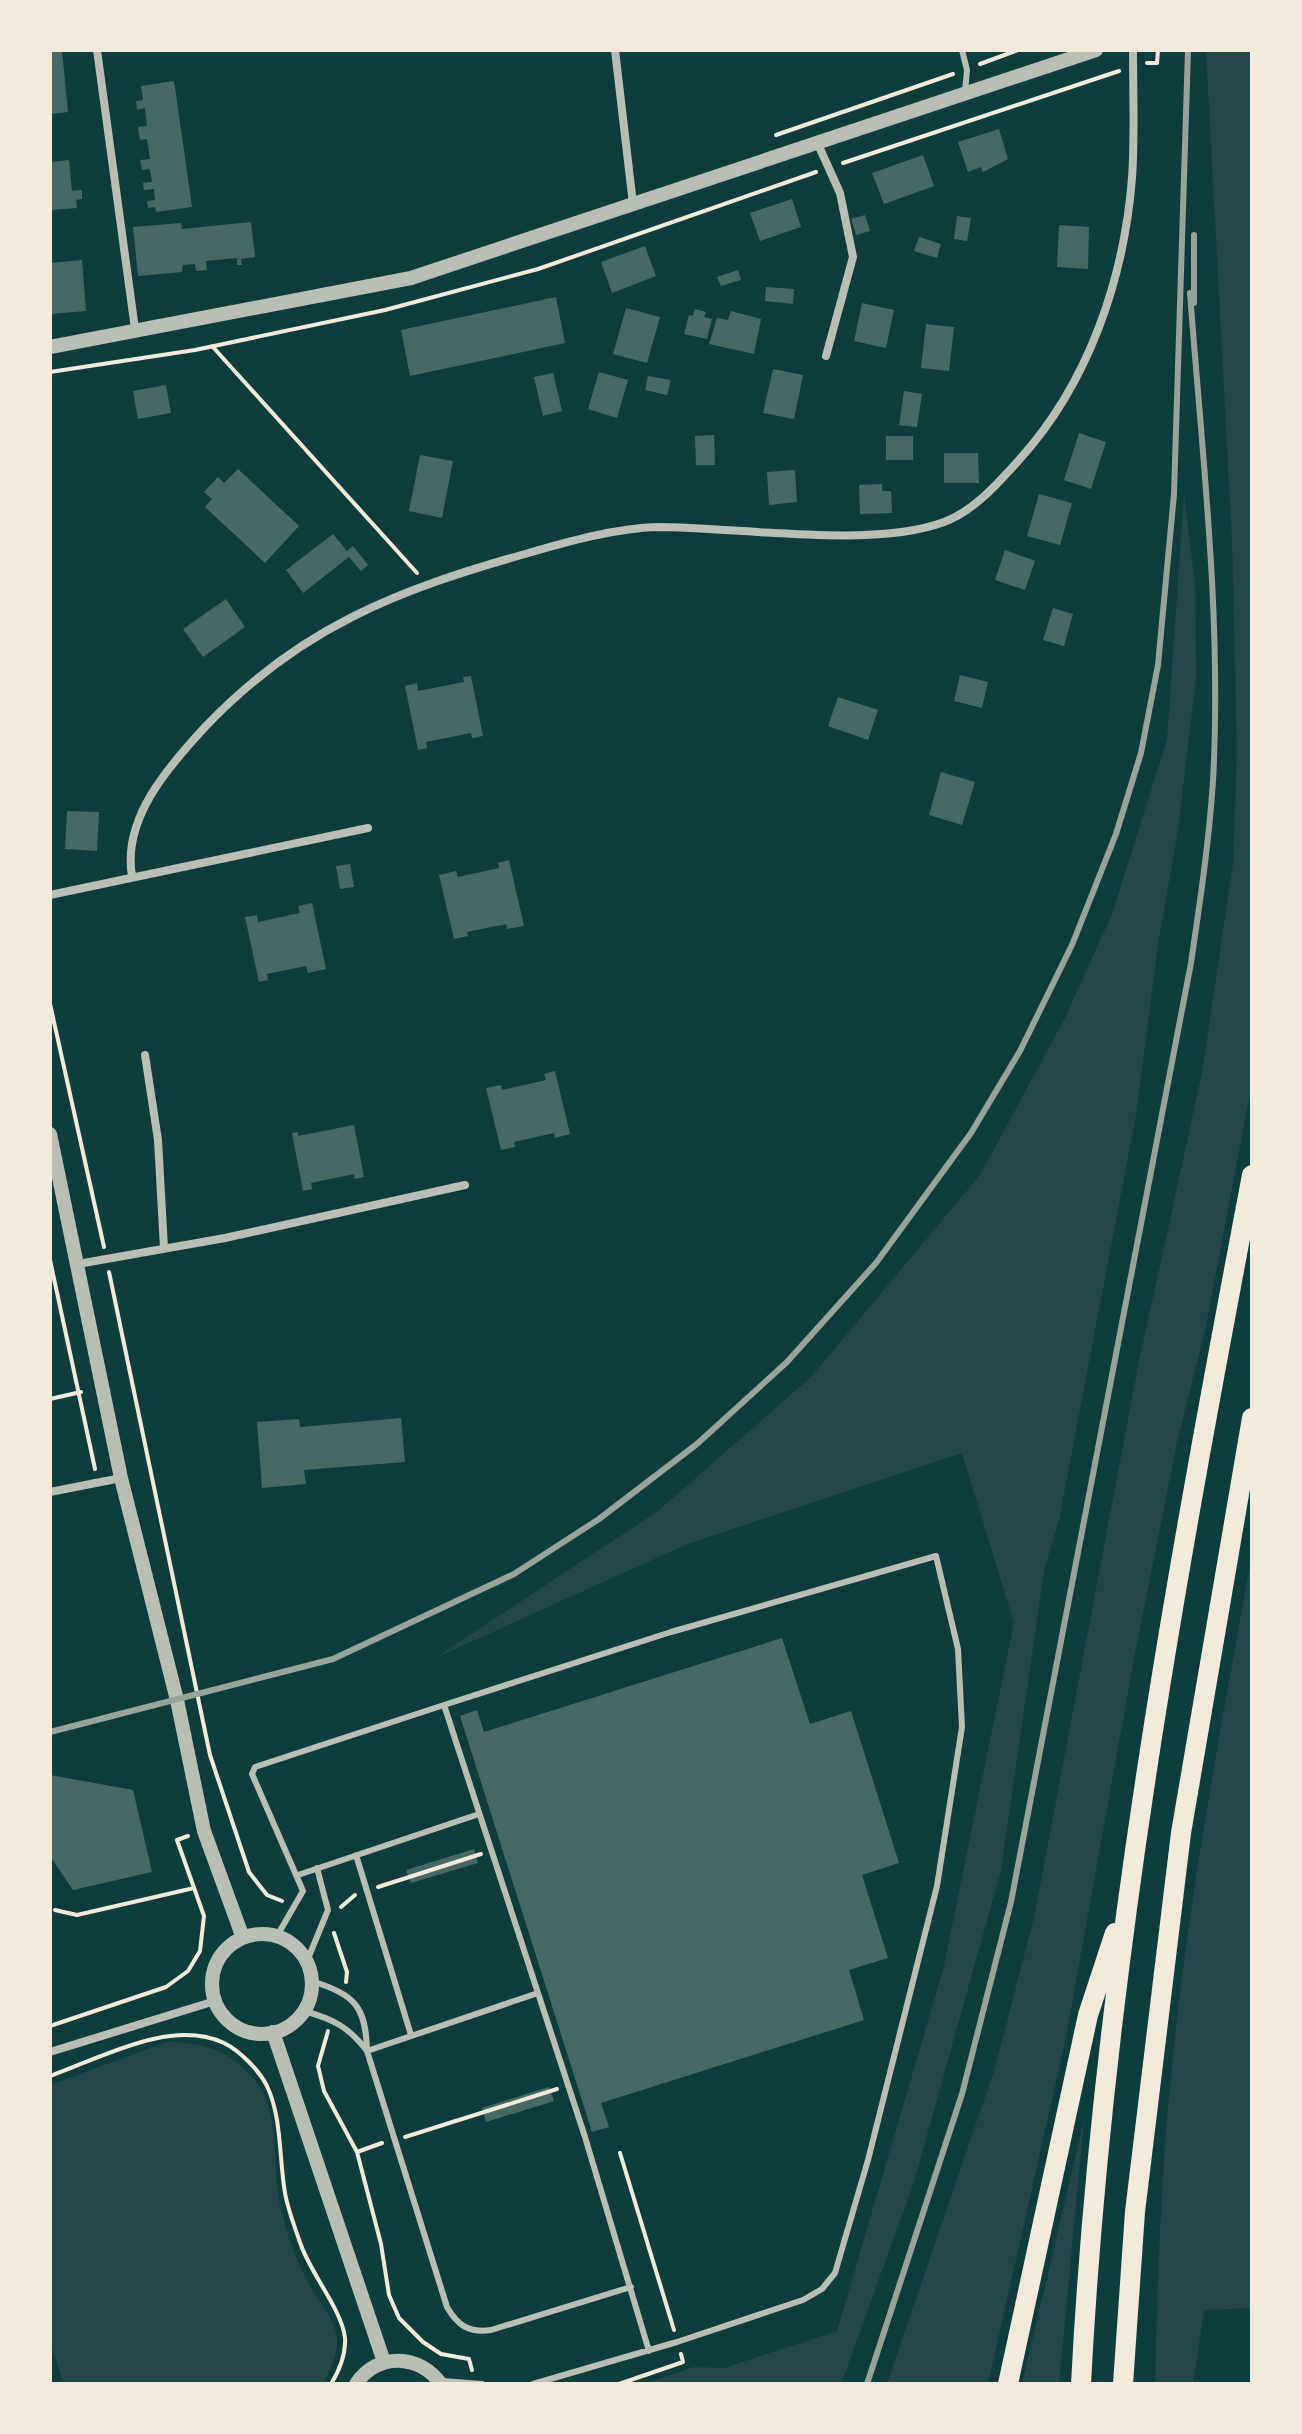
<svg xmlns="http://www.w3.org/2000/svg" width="1302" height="2434" viewBox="0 0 1302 2434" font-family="'PT Serif',serif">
  <rect width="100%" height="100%" fill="#0f3d3e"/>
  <path fill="#244646" d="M1206 50H1252V1083L1205 1331 1176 1447 1134 1659 1066 2037 988 2384H887L994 2071 1034 1918 1138 1366 1202 1073 1233 863 1237 752 1232 540Z
    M1184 494 1195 584 1196 678 1178 830 1158 945 1136 1115 1059 1520 1044 1571 1001 1870 914 2182 841 2384H644L694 2367 724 2368 837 2331 943 1970 1014 1623 962 1453 690 1543 435 1658 658 1511 811 1377 980 1175 1064 1020 1112 914 1167 740Z
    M1252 1554V2308L1204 2310 1193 2384H1155C1158 2275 1161 2166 1173 2057 1190 1888 1222 1721 1252 1554Z
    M167 2042C205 2042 233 2052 257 2083 282 2117 271 2171 281 2209 287 2235 296 2260 309 2284 318 2302 335 2317 337 2338 339 2353 329 2371 323 2384H64L50 2342V2085Z
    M1084 2120 1059 2384H1022Z"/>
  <path fill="#486865" d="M50 50H62L68 112 50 114Z
    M174 81 192 207 156 212 155 207 148 208 147 201 155 200 154 189 144 190 143 183 152 182 150 169 142 170 140 160 150 159 147 139 140 140 138 127 147 126 145 108 137 110 136 101 143 100 141 86Z
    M999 129 1008 159 983 172 981 167 968 172 958 142Z
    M923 155 934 186 884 204 872 173Z
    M69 160 72 191 82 190V199L76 200 77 208 50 210V162Z
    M792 199 801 227 760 241 750 213Z
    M865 215 870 231 856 235 851 219Z
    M957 216 971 218 967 241 954 239Z
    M251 222 255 257 241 259 242 265H237V258L206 261 207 270 196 271 195 264 183 265 182 272 138 276 133 227 181 223 182 229Z
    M1059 225 1089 227 1088 269 1057 267Z
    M919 237 941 244 937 258 914 251Z
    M645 246 656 276 612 293 601 262Z
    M82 260 86 311 50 314V263Z
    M738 270 741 280 721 286 717 277Z
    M766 287 794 289 793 304 765 301Z
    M556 297 565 343 410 376 401 330Z
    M862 303 894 310 886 348 854 341Z
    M626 308 660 317 647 363 613 354Z
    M695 309 706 312 704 317 712 319 707 339 684 334 689 315 693 316Z
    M731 311 761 319 754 354 709 344 717 318 728 320Z
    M926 324 954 327 949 371 921 368Z
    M773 369 803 375 794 419 763 413Z
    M599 372 628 380 617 418 588 409Z
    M553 373 562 411 543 416 534 377Z
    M648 376 671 380 667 395 645 390Z
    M166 385 171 413 138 419 133 391Z
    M904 391 922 394 917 427 899 425Z
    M1079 433 1106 442 1091 489 1064 480Z
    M714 435 715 465H696L695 436Z
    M886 436H913V460H886Z
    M944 453H978L979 483H944Z
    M420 455 453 461 442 518 409 511Z
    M238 469 299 526 265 563 205 507 212 499 204 492 218 477 224 483Z
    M795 470 797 502 769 505 767 472Z
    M882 484V491H891L892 513 860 514 859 485Z
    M1039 494 1072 503 1060 545 1027 536Z
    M333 534 347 551 353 546 368 565 361 571 349 557 303 593 286 570Z
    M1005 550 1035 561 1025 590 995 580Z
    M226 599 245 627 203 657 183 629Z
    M1053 608 1073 614 1064 646 1043 640Z
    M960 675 988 682 982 708 954 701Z
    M471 676 483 736 472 738 471 733 426 742 427 748 418 750 405 686 417 683 418 691 464 682 463 677Z
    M838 697 878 710 868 740 828 726Z
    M941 772 975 782 962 825 929 815Z
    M67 811 99 812 97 851 65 849Z
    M509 860 524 926 507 929 506 924 467 932 468 936 454 939 439 875 456 871 458 877 499 868 498 863Z
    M350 864 354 887 340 889 336 866Z
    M312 903 326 969 308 973 306 966 267 974 268 980 259 982 245 917 257 915 258 922 300 913 298 906Z
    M555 1071 570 1134 555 1138 554 1133 514 1142 515 1147 501 1150 486 1088 501 1085 502 1090 546 1080 544 1074Z
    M354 1125 364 1177 355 1179 354 1174 311 1183 312 1189 303 1191 292 1133 298 1132V1136Z
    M401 1418 405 1462 304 1470 306 1484 262 1488 257 1422 299 1419 300 1427Z
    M782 1638 810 1724 851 1711 899 1863 862 1875 888 1958 849 1970 864 2020 601 2103 609 2127 592 2132 460 1716 477 1710 484 1732Z
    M50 1775 133 1790 152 1872 73 1890 50 1856Z
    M474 1849 478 1863 411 1883 406 1870Z
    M549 2087 554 2101 486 2122 482 2108Z"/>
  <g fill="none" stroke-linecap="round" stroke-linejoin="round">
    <path stroke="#f1e9da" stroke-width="4" d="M1147 63H1157L1158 50
      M980 64 1018 50
      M776 135 953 74
      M843 163 1119 71
      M212 346 417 573
      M50 372 195 350 385 310 538 269 816 172
      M50 1004 104 1247
      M50 1260 95 1469
      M109 1272 210 1755 249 1872 267 1895 282 1901
      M50 1399 81 1392
      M378 1887 481 1854
      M341 1907 355 1895
      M55 1910 77 1915 194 1888
      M334 1933 347 1972 346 1982
      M50 2026 166 1987 188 1971 200 1951 204 1916 177 1840 188 1836
      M328 2031 318 2066 324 2091 357 2152 381 2244 389 2295 399 2318 423 2342 441 2354 469 2359 472 2370
      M50 2076C101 2058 171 2018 224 2043 240 2051 259 2070 267 2086 282 2118 279 2158 285 2193 288 2210 295 2228 301 2245 311 2274 342 2310 345 2338 346 2355 339 2371 331 2384
      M405 2137 557 2089
      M357 2152 382 2143
      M620 2153 674 2330
      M619 2384 683 2362 681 2354"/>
    <path stroke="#b8beb3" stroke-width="6" d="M962 50 967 70 965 92
      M444 1705 671 1632 936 1556 958 1649 962 1727 937 1886 868 2160 835 2273 822 2289 803 2300 677 2342 533 2384
      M356 1855 411 2035
      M298 1875 479 1814
      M277 1936 303 1891 252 1774 255 1767 444 1705 585 2137 649 2351
      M307 1961 328 1910 317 1868
      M312 1981C354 1995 366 2005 367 2051L447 2307C458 2326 469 2333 491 2330L631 2287
      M304 2011C333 2019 349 2027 367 2051
      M367 2051 538 1993
      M442 2381 482 2384"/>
    <path stroke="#b8beb3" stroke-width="8" d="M97 50 135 329
      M615 50 633 204
      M817 142 840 193 853 257 826 356
      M132 876C122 819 168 767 205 727 299 628 397 590 525 554 566 542 615 528 658 527 738 527 872 549 944 522 974 511 998 483 1019 460 1088 384 1124 280 1132 178 1135 136 1133 93 1133 50
      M50 895 368 828
      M145 1055 158 1140 164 1248
      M78 1264 225 1238 465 1185
      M50 1492 121 1478
      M50 2052 215 2001"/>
    <path stroke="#b8beb3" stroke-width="14" d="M50 347 411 278 1096 50
      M50 1134 121 1478 177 1700 204 1831 243 1938
      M212 1984a50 50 0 1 1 100 0a50 50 0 1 1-100 0Z
      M273 2032 384 2362
      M356 2384C377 2352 420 2354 441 2384"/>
    <path stroke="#f1e9da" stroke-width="20" d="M1008 2384 1088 2015 1115 1933
      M1081 2384C1102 1977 1176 1575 1252 1175
      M1123 2384 1135 2212 1181 1833 1252 1418"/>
    <path stroke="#97a49c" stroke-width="6" d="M1194 235V303
      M50 1732 333 1659 514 1574 599 1519 697 1444 787 1362 876 1263 971 1133 1020 1051 1072 945 1116 834 1141 753 1158 665 1174 494 1188 50
      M867 2384 962 2094 1011 1902 1191 963C1200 902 1209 842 1213 781 1222 619 1202 454 1190 293"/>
  </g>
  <rect width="1302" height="2434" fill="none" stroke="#f1e9da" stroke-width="104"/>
</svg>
